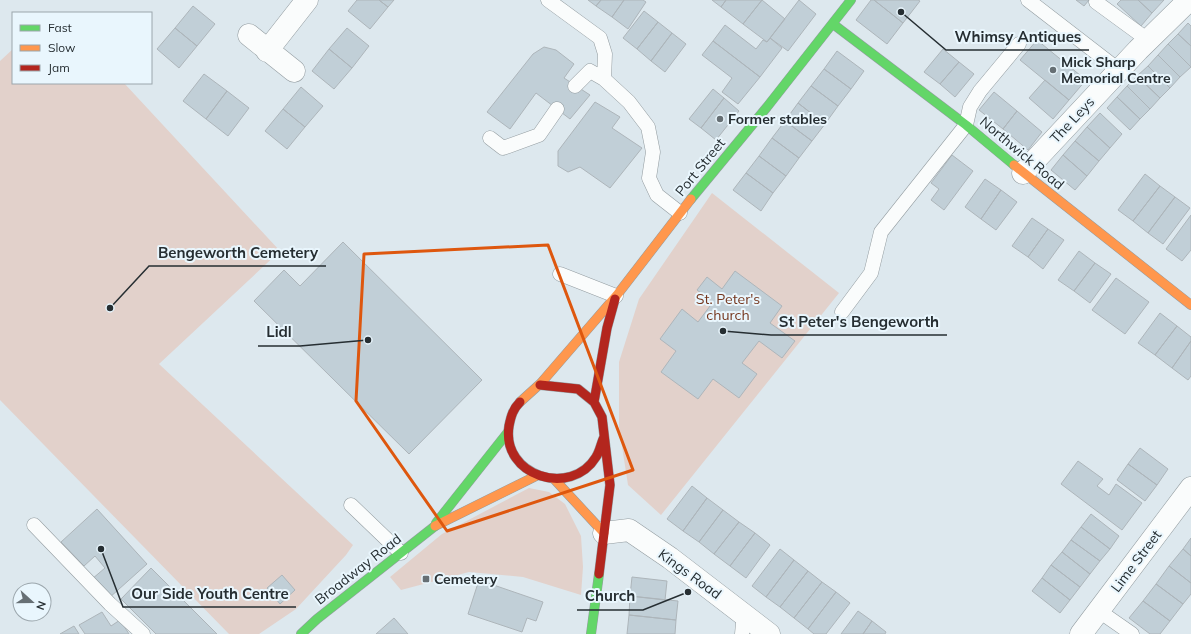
<svg xmlns="http://www.w3.org/2000/svg" width="1191" height="634" viewBox="0 0 1191 634" font-family="Mulish,sans-serif">
  <rect width="100%" height="100%" fill="#dde8ee"/>
  <path fill="#e2d1cb" d="M13 49V83H124L280 251 159 364 353 545 346 555 296 609 259 634H229L0 400V61Z
    M712 193 839 293 661 515 628 485 619 427V362L639 299Z
    M529 488 549 492 565 504 581 536 583 567 581 595 523 577 469 572 401 590 390 577 442 534Z"/>
  <path fill="#c1cfd7" stroke="#adb5ba" d="M357 0H379L388 7 370 29 348 11Z
    M379 0H394L388 7Z
    M588 0H601L596 6Z
    M601 0H624L612 17 596 6Z
    M624 0H643L646 2 628 29 612 17Z
    M712 0H726L721 7Z
    M726 0H762L743 24 721 7Z
    M762 0 785 19 767 42 743 24Z
    M799 0 816 14 788 51 770 38Z
    M871 0H874L903 23 887 44 856 20Z
    M874 0H918L920 1 903 23Z
    M1076 0H1089L1084 6Z
    M1121 0H1138L1152 13 1141 26 1117 4Z
    M1138 0H1164L1152 13Z
    M193 6 215 24 197 46 175 28Z
    M644 11 658 22 637 49 623 38Z
    M658 22 672 33 651 61 637 49Z
    M1188 23 1191 26V46L1178 34Z
    M725 25 756 49 763 40 767 42 770 38 782 48 760 77 713 41Z
    M175 28 197 46 179 68 157 49Z
    M347 28 369 46 352 68 329 49Z
    M672 33 686 44 665 72 651 61Z
    M1178 34 1191 46V67L1168 44Z
    M1037 40 1086 80 1069 100 1020 60Z
    M713 41 760 77 738 104 722 92 732 78 702 55Z
    M1168 44 1191 67 1180 77 1158 55Z
    M544 47 556 50 574 64 564 78 590 95 570 119 536 93 510 129 487 112 533 54Z
    M329 49 352 68 334 89 312 71Z
    M943 49 959 62 940 84 924 72Z
    M837 51 864 71 851 89 824 69Z
    M1158 55 1180 77 1170 88 1148 66Z
    M959 62 974 74 955 97 940 84Z
    M1148 66 1170 88 1160 98 1137 76Z
    M824 69 851 89 838 106 811 86Z
    M204 74 227 91 206 119 183 101Z
    M1137 76 1160 98 1150 109 1127 86Z
    M1045 80 1069 100 1053 119 1029 98Z
    M811 86 838 106 825 124 798 103Z
    M1127 86 1150 109 1140 119 1117 97Z
    M301 87 323 106 305 127 283 109Z
    M713 89 724 98 701 128 689 119Z
    M227 91 249 108 228 136 206 119Z
    M994 92 1017 111 1003 129 979 110Z
    M1117 97 1140 119 1130 130 1107 108Z
    M724 98 739 111 716 140 701 128Z
    M595 102 620 117 612 128 642 148 610 188 580 167 568 172 558 166V151Z
    M798 103 825 124 812 141 785 121Z
    M283 109 305 127 287 149 265 131Z
    M1017 111 1042 132 1028 150 1003 129Z
    M1100 113 1122 134 1110 148 1087 127Z
    M785 121 812 141 799 158 772 138Z
    M1087 127 1110 148 1099 161 1075 141Z
    M772 138 799 158 786 176 759 156Z
    M1075 141 1099 161 1087 176 1063 155Z
    M952 155 973 171 944 210 931 200 939 189 931 183Z
    M1063 155 1087 176 1075 190 1051 170Z
    M759 156 786 176 773 193 746 173Z
    M746 173 773 193 761 211 733 190Z
    M1145 174 1160 186 1133 221 1118 210Z
    M985 179 1001 190 981 219 965 207Z
    M1160 186 1175 197 1148 233 1133 221Z
    M1001 190 1017 202 996 230 981 219Z
    M1175 197 1190 208 1163 244 1148 233Z
    M1191 215V250L1182 261 1166 249Z
    M1032 218 1048 229 1028 257 1012 246Z
    M1048 229 1064 240 1043 269 1028 257Z
    M343 242 482 380 409 454 254 301 284 270 300 286Z
    M1079 251 1095 263 1074 291 1058 280Z
    M1095 263 1111 274 1090 303 1074 291Z
    M735 271 782 306 770 323 795 341 782 358 759 341 742 363 757 374 739 398 713 379 698 399 661 372 676 351 660 339 682 309 698 322 713 302 697 290 707 277 722 289Z
    M1116 278 1149 302 1125 334 1092 310Z
    M1160 313 1177 326 1155 355 1138 343Z
    M1177 326 1191 337V341L1172 368 1155 355Z
    M1191 341V376L1188 380 1172 368Z
    M1140 448 1168 469 1157 485 1128 464Z
    M1078 461 1103 479 1097 486 1109 495 1116 484 1142 503 1122 530 1061 484Z
    M1128 464 1157 485 1145 501 1117 480Z
    M692 486 707 498 683 531 667 519Z
    M707 498 723 510 699 542 683 531Z
    M97 509 147 564 109 598 92 579 105 568 95 556 84 566 61 542Z
    M723 510 739 522 714 554 699 542Z
    M1091 514 1119 536 1110 549 1081 527Z
    M739 522 755 533 730 566 714 554Z
    M1081 527 1110 549 1100 561 1071 540Z
    M755 533 770 545 746 578 730 566Z
    M1191 538V556L1183 549Z
    M1071 540 1100 561 1090 574 1062 552Z
    M780 549 794 560 766 597 752 586Z
    M1183 549 1191 556V583L1169 566Z
    M1062 552 1090 574 1080 587 1051 565Z
    M794 560 808 571 780 607 766 597Z
    M1051 565 1080 587 1070 600 1042 578Z
    M1169 566 1191 583V594L1183 604 1156 584Z
    M151 568 217 634H156L121 599Z
    M808 571 822 582 794 618 780 607Z
    M282 575 295 590 280 604 267 588Z
    M632 577 667 581 665 600 630 596Z
    M1042 578 1070 600 1060 613 1032 591Z
    M479 580 543 602 536 621 527 618 522 632 468 614Z
    M822 582 836 592 808 629 794 618Z
    M1156 584 1183 604 1170 621 1143 601Z
    M836 592 850 603 826 634H814L808 629Z
    M630 596 678 601 676 620 629 615Z
    M1143 601 1170 621 1160 634H1150L1129 618Z
    M858 611 872 621 863 634H841Z
    M102 612 111 626 120 620 129 634H85L79 625Z
    M629 615 676 620 675 634H627Z
    M394 618 408 634H376Z
    M872 621 886 632 885 634H863Z
    M74 626 79 634H60Z"/>
  <g fill="none" stroke-linecap="round" stroke-linejoin="round">
    <g stroke="#939ca0" stroke-width="15">
      <path id="lane" d="M548 0 600 38 605 54 604 79
        M1028 0 1120 71
        M1096 2 1148 40
        M575 86 590 71 604 79 629 102 648 127 653 152 649 178 657 195 680 213
        M490 138 503 148 539 135 557 109
        M560 274 616 296
        M842 312 871 273 881 232 966 125 970 107 980 91 1019 44
        M351 505 401 553
        M34 525 110 604 143 634
        M1099 611 1132 634
        M742 634 744 613"/>
    </g>
    <g stroke="#939ca0" stroke-width="23">
      <path id="street" d="M249 35 294 71
        M267 51 307 0
        M1023 173 1138 50 1189 0
        M604 533 629 530 670 558 769 634
        M1081 634 1191 488"/>
    </g>
    <g stroke="#939ca0" stroke-width="10">
      <path id="fast" d="M833 24 966 125 1014 165
        M691 199 767 107 851 0
        M436 523 508 432
        M301 634 317 619 435 526
        M591 634 599 574"/>
    </g>
    <g stroke="#939ca0" stroke-width="10">
      <path id="slow" d="M1014 165 1191 305
        M520 402 541 383 617 295 691 199
        M555 480 604 533
        M435 526 536 476"/>
    </g>
    <g stroke="#939ca0" stroke-width="10">
      <path id="jam" d="M540 385 578 389 594 402 602 417 610 485 599 574
        M520 402C513 409 511 416 509 426 501 476 571 498 596 457 600 451 601 443 604 437
        M594 402 607 328 615 299"/>
    </g>
    <use href="#lane" stroke="#fafcfc" stroke-width="14"/>
    <use href="#street" stroke="#fafcfc" stroke-width="22"/>
    <use href="#fast" stroke="#63d668" stroke-width="9"/>
    <use href="#slow" stroke="#ff974d" stroke-width="9"/>
    <use href="#jam" stroke="#b3261e" stroke-width="9"/>
  </g>
  <path fill="none" stroke="#de570e" stroke-width="3" stroke-linejoin="round" d="M548 245 633 470 447 531 356 401 364 254Z"/>
  <g fill="#666f74" stroke="#e9f6fd" stroke-width="1.5">
    <circle cx="1053" cy="70" r="4"/>
    <circle cx="720" cy="119" r="4"/>
    <rect x="422" y="575" width="8" height="8" rx="2"/>
  </g>
  <g text-anchor="middle" dominant-baseline="central" stroke-width="4" stroke-linejoin="round" paint-order="stroke">
    <g font-size="14" font-weight="bold" fill="#262e32" stroke="#e9f6fd" text-anchor="start">
      <text x="1061" y="62">Mick Sharp<tspan x="1061" dy="16">Memorial Centre</tspan></text>
      <text x="728" y="119">Former stables</text>
      <text x="434" y="579">Cemetery</text>
    </g>
    <g font-size="14" fill="#262e32" stroke="#e9f6fd">
      <text transform="translate(1072 120) rotate(-47)">The Leys</text>
      <text transform="translate(1022 153) rotate(40)">Northwick Road</text>
      <text transform="translate(700 167) rotate(-51)">Port Street</text>
      <text transform="translate(1136 561) rotate(-53)">Lime Street</text>
      <text transform="translate(358 569) rotate(-38)">Broadway Road</text>
      <text transform="translate(690 574) rotate(36)">Kings Road</text>
    </g>
    <g font-size="14" fill="#74351c" stroke="#e9f6fd">
      <text x="728" y="299">St. Peter's<tspan x="728" dy="16">church</tspan></text>
    </g>
  </g>
  <path fill="none" stroke="#262e32" stroke-width="1.5" d="M901 12L946 50H1089M110 308L149 266H326M723 331L771 335H947M368 340L300 346H258M101 549L123 607H296M688 592L643 610H577"/>
  <g fill="#262e32" stroke="#e9f6fd" stroke-width="1.5">
    <circle cx="901" cy="12" r="4"/>
    <circle cx="110" cy="308" r="4"/>
    <circle cx="723" cy="331" r="4"/>
    <circle cx="368" cy="340" r="4"/>
    <circle cx="101" cy="549" r="4"/>
    <circle cx="688" cy="592" r="4"/>
  </g>
  <g font-size="15" text-anchor="middle" font-weight="bold" fill="#262e32" stroke="#e9f6fd" stroke-width="4" stroke-linejoin="round" paint-order="stroke">
    <text x="1018" y="42">Whimsy Antiques</text>
    <text x="238" y="258">Bengeworth Cemetery</text>
    <text x="859" y="327">St Peter's Bengeworth</text>
    <text x="279" y="337">Lidl</text>
    <text x="210" y="599">Our Side Youth Centre</text>
    <text x="610" y="601">Church</text>
  </g>
  <rect x="12" y="12" width="140" height="72" fill="#e9f6fd" stroke="#9ba6ac"/>
  <rect x="20" y="25" width="20" height="6" fill="#63d668" stroke="#9ba6ac"/>
  <text x="48" y="32" font-size="12" fill="#262e32">Fast</text>
  <rect x="20" y="45" width="20" height="6" fill="#ff974d" stroke="#9ba6ac"/>
  <text x="48" y="52" font-size="12" fill="#262e32">Slow</text>
  <rect x="20" y="65" width="20" height="6" fill="#b3261e" stroke="#9ba6ac"/>
  <text x="48" y="72" font-size="12" fill="#262e32">Jam</text>
  <g transform="translate(32 602) rotate(111)"><circle r="19" fill="#e9f6fd" stroke="#9ba6ac"/>
  <path d="M0-3L7 15L0 10L-7 15Z" fill="#666f74"/>
  <text y="-6" font-size="11" font-weight="bold" text-anchor="middle" fill="#262e32">N</text>
  </g>
</svg>
